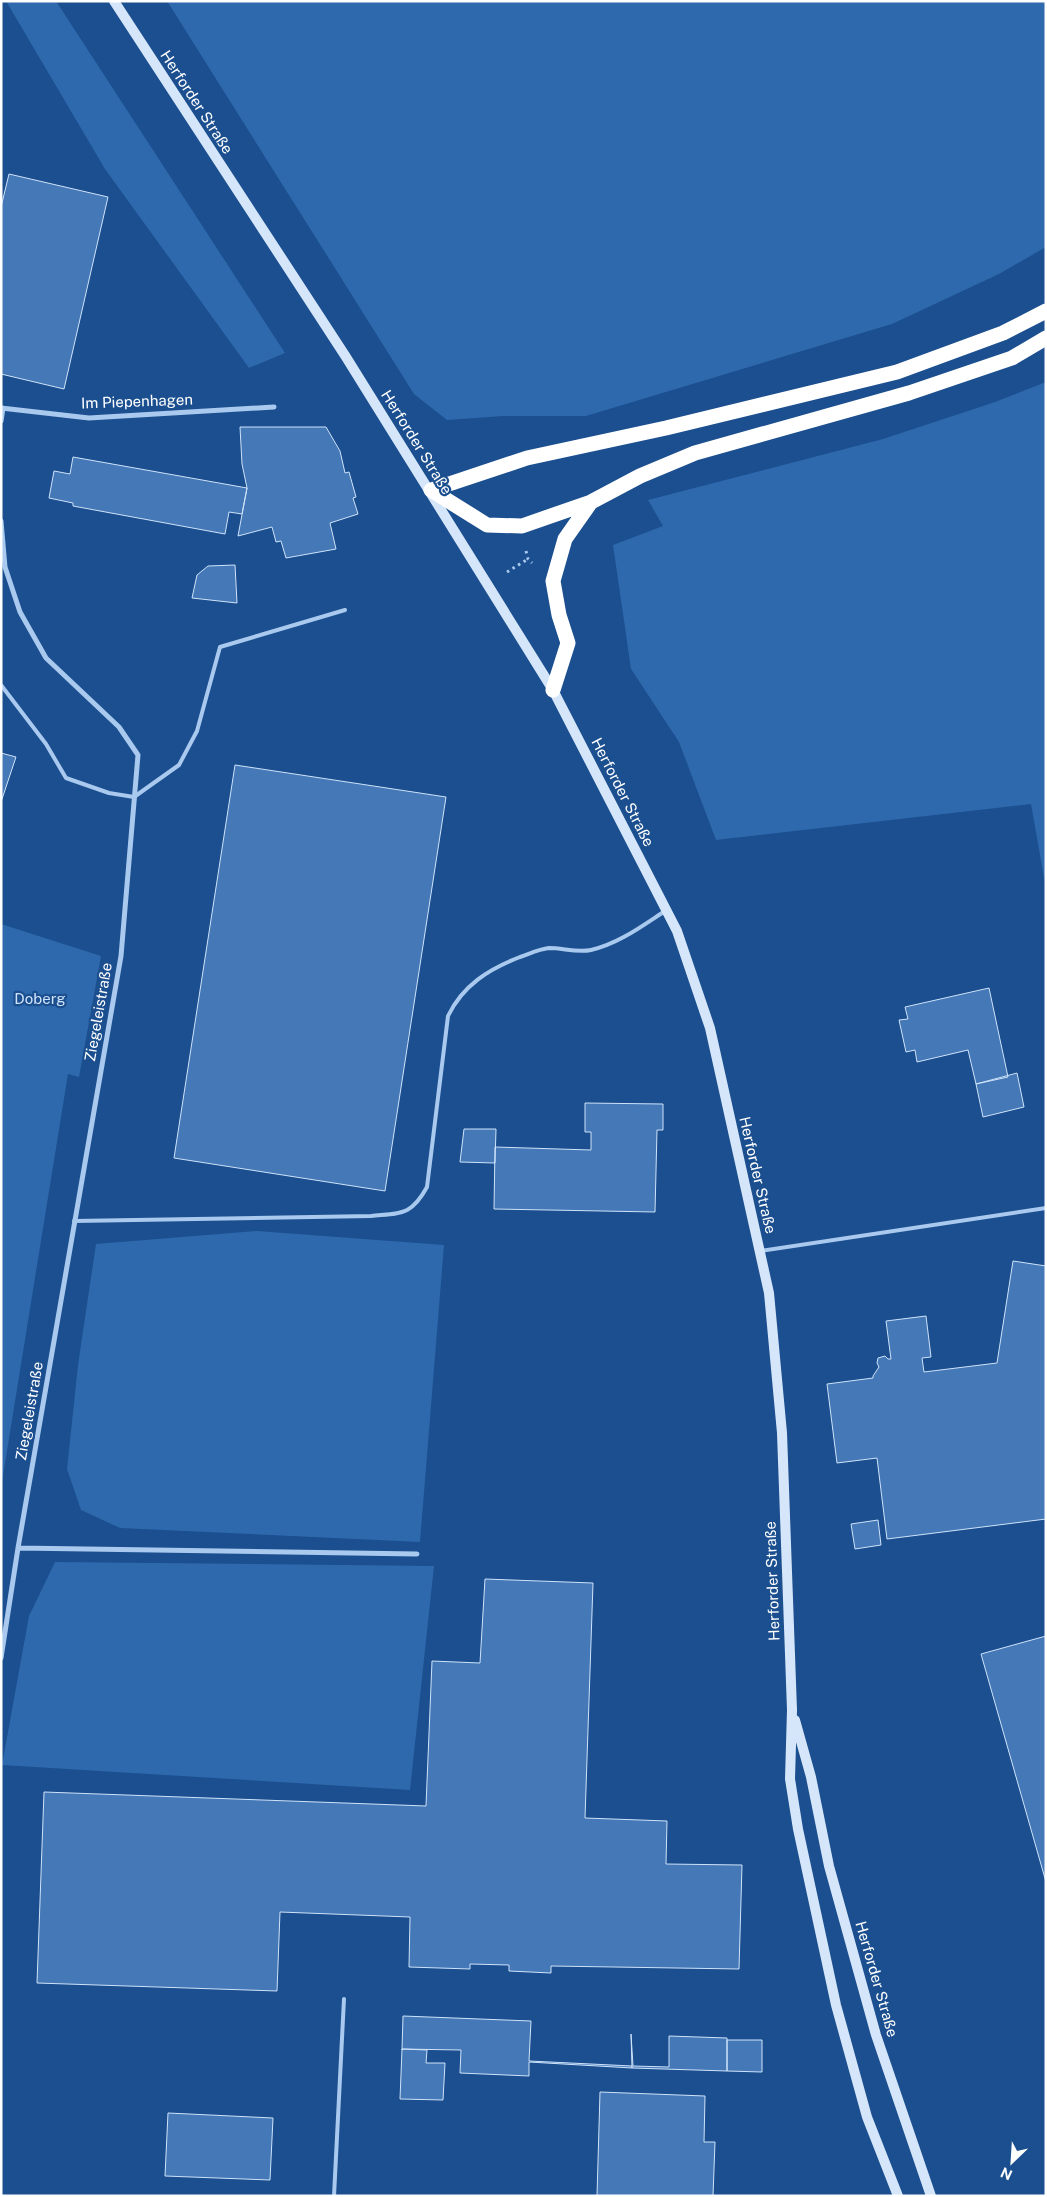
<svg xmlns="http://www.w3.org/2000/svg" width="1047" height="2197" viewBox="0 0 1047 2197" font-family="'Public Sans',sans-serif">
  <rect width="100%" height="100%" fill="#1b4f8f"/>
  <path fill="#2e69ad" d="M6 1H56L285 353 249 368 105 169Z
    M167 1H1046V247L999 274 892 324 586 416H503L447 420 414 394Z
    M1046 382V889L1031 804 716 840 679 742 631 669 613 545 663 526 648 500 883 439 995 402Z
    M1 924 101 956 79 1077 68 1074 1 1488Z
    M257 1231 444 1245 420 1542 120 1528 81 1510 67 1469 78 1365 96 1244Z
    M55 1562 434 1566 410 1790 2 1765 29 1616Z"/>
  <path fill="#4478b7" stroke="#cfe3fa" d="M9 174 108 197 64 389 1 374V207Z
    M240 427H326L340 451 345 473 349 472 356 497 353 498 358 514 330 523 336 549 286 558 281 541 276 542 272 527 238 536 247 488 242 464Z
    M73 457 247 488 242 514 229 512 225 534 73 506V503L49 498 54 471 70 474Z
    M235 565 237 603 192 598 197 575 208 566Z
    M1 753 16 757 1 802Z
    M235 765 446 797 385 1191 174 1158Z
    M989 988 1008 1077 976 1084 968 1050 917 1062 915 1050 906 1052 899 1020 908 1019 905 1007Z
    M1017 1073 1024 1107 983 1117 976 1084Z
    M585 1103 663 1104V1130H657L655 1212 494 1209 495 1147 591 1150V1132H585Z
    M464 1129H496L495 1163 460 1162Z
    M1013 1261 1046 1266V1519L887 1539 877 1458 837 1463 827 1384 873 1378V1376L879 1367 877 1363 878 1358 885 1356 888 1359H891L886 1321 926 1316 931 1357 922 1358 924 1372 997 1363Z
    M878 1520 881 1545 855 1549 851 1524Z
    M485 1579 593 1583 585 1818 667 1821 666 1864 742 1865 739 1969 551 1966V1973L509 1971V1965L470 1964V1969L409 1967 410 1917 280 1912 277 1991 37 1983 44 1792 426 1806 432 1661 480 1663Z
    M1046 1636V1882L981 1654Z
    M403 2016 531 2021 529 2061 632 2066V2068L529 2062V2076L460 2073 461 2050 402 2049V2050Z
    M631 2034 633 2066 669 2067V2036L727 2038V2071L632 2068Z
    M727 2040H762V2072L727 2071Z
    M402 2049 427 2050 426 2063H445L443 2100 400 2099Z
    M600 2092 705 2096 704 2142H715L713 2196H597Z
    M168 2113 273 2118 270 2180 165 2176Z"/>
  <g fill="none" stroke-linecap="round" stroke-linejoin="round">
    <path stroke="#a9c9ee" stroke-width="3" stroke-dasharray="2.5 4" stroke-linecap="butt" d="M526 551 528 559 532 563
      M507 572 528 559"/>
    <path stroke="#a9c9ee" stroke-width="4" d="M1 685 46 744 66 778 109 793 134 797 179 765 197 731 220 647 345 610
      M74 1221 371 1216C401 1213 411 1216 427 1187L448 1016C463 985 489 969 520 957 529 954 539 949 549 948 563 948 577 953 591 950 618 944 642 926 665 911
      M761 1251 1046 1208
      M334 2196 344 1999"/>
    <path stroke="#a9c9ee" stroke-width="5" d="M1 408 89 418 274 407
      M1 421 3 408
      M1 521 5 567 20 612 46 658 119 727 138 755 121 956 18 1548 1 1658
      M18 1548 417 1554"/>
    <path stroke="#d6e6fa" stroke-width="10" d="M114 1 346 357 553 690 677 931 710 1028 769 1293 782 1433 792 1710 790 1779 798 1829 836 2005 867 2117 898 2196
      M795 1720 811 1777 829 1866 876 2035 931 2196"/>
    <path stroke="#fff" stroke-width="15" d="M431 490 487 525 522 526 591 502 640 476 695 453 909 393 1012 358 1046 338
      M431 490 527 458 666 428 897 372 1003 333 1046 311
      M553 690 568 643 559 615 553 581 565 539 591 502"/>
  </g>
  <g text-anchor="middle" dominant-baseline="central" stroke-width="4.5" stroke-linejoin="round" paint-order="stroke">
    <g font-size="15" fill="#fff" stroke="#1b4f8f">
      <text transform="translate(197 102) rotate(57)">Herforder Straße</text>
      <text transform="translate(137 401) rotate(-2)">Im Piepenhagen</text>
      <text transform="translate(417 442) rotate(58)">Herforder Straße</text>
      <text transform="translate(623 792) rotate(63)">Herforder Straße</text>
      <text transform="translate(98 1012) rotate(-80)">Ziegeleistraße</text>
      <text transform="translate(758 1175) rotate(77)">Herforder Straße</text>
      <text transform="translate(29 1411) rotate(-80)">Ziegeleistraße</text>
      <text transform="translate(772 1581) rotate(-92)">Herforder Straße</text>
      <text transform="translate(877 1979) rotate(74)">Herforder Straße</text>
    </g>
    <g font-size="15" fill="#cfe3fa" stroke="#1b4f8f">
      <text x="40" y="998">Doberg</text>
    </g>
  </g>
  <rect width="1047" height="2197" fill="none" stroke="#ffffff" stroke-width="5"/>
  <g transform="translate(1012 2162) rotate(205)" stroke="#1b4f8f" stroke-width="4" paint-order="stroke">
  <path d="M0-4L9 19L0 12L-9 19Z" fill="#ffffff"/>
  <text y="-8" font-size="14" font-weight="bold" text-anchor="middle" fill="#ffffff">N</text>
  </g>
</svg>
